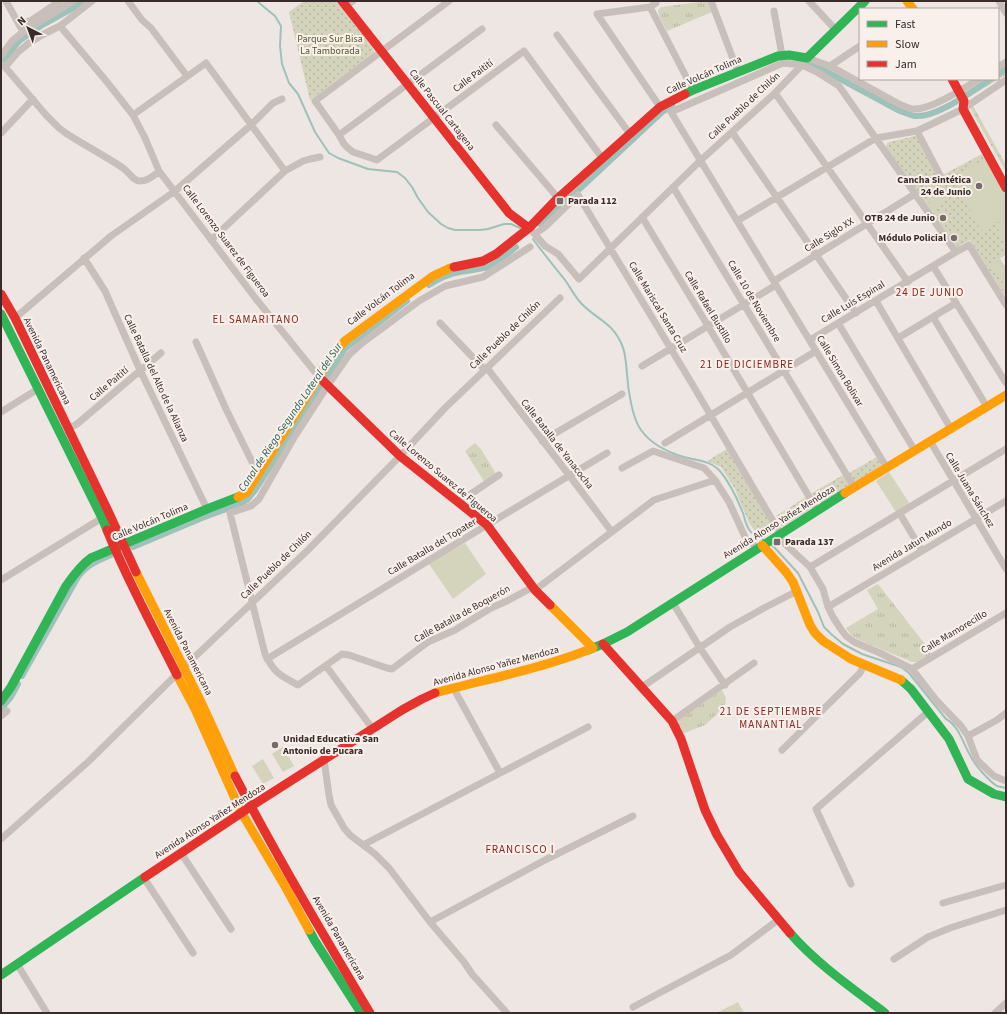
<svg xmlns="http://www.w3.org/2000/svg" width="1007" height="1014" viewBox="0 0 1007 1014" font-family="'Source Sans 3',sans-serif">
  <defs>
    <pattern id="grass-tufts" width="24" height="20" patternUnits="userSpaceOnUse"><rect width="24" height="20" fill="#d4d3bc"/><path d="M3 7l-1-3M5 7V3M7 7l1-3M15 17l-1-3M17 17v-4M19 17l1-3" fill="none" stroke="#b7b5a2"/></pattern>
    <pattern id="park-dots" width="8" height="8" patternUnits="userSpaceOnUse"><rect width="8" height="8" fill="#d4d3bc"/><path d="M2 2h.1M6 6h.1" fill="none" stroke="#b7b5a2" stroke-width="1.8" stroke-linecap="round"/></pattern>
  </defs>
  <rect width="100%" height="100%" fill="#eee6e3"/>
  <path fill="url(#grass-tufts)" d="M707 1 712 12 667 31 659 16 658 10 661 7Z
    M1006 66V75L967 98 964 92 985 79H998V71Z
    M972 104 1006 165V172L969 106Z
    M475 443 481 449 496 474 485 483 465 451Z
    M878 584 931 652 929 657 919 662H912L857 639 851 635 846 628 878 609 867 590Z
    M722 690 726 698 725 704 716 715 705 725 682 734 677 721Z
    M738 1002 744 1013H716Z"/>
  <path fill="url(#park-dots)" d="M304 1H337L373 48 374 53 310 100 289 12Z
    M915 136H916L939 177 982 154 1006 197V255L1000 258 1006 268V298L970 240 957 247 886 147 887 143 889 142Z
    M727 449 774 528V531L764 537 756 532 749 523 735 489 721 467 707 461Z
    M877 457 881 465 880 468 857 482 854 481 849 473Z
    M843 475 849 484 848 487 821 503 817 501 812 493Z
    M806 497 811 506V509L785 525 782 526 776 516Z"/>
  <path fill="#d4d3bc" d="M987 158 1006 195V218L981 231 952 177Z
    M934 181 946 200 933 208 922 189Z
    M1006 223V244L997 228Z
    M999 261 1006 272V287L992 266Z
    M889 472 908 501 909 504 896 512 876 481Z
    M465 543 486 574 453 599 429 564Z
    M283 747 294 766 283 772 272 754Z
    M263 759 274 778 263 784 252 766Z"/>
  <g fill="none" stroke-linecap="round" stroke-linejoin="round">
    <path stroke="#9ec1ba" stroke-width="2" d="M257 1 264 7 275 16 281 26 280 46 282 64 289 83 298 94 315 132 329 153 338 158 368 169 387 171 397 172 405 178 412 187 418 198 428 212 441 224 448 228 455 230H480L488 229 504 224H511L520 228
      M533 239C543 253 554 266 565 280 570 287 574 295 580 302 595 319 612 321 622 345 626 354 626 364 627 374 628 389 632 418 641 430 651 444 667 452 684 457 696 460 711 461 720 471 730 483 737 498 743 513 745 519 746 527 751 532 755 535 760 537 764 540
      M769 544 774 547 798 573 818 612 824 627 831 634 843 644 862 654 901 667 909 673 946 719C959 726 963 743 970 755 973 763 990 782 997 786 999 787 1003 787 1006 788"/>
    <path stroke="#9ec1ba" stroke-width="6" d="M801 61 816 66 900 111C905 113 910 115 915 116 937 118 972 91 991 79
      M1 64 19 41 42 25 75 7 83 1
      M998 74 1006 69
      M541 225 661 113 672 105
      M429 285C438 279 449 274 460 272 469 270 479 270 488 267 498 263 507 254 516 247
      M133 547 202 518 240 504 247 500 256 489 345 349 407 301
      M22 676 78 577C88 564 97 561 111 555
      M1 709 11 697 18 684"/>
    <path stroke="#c8bfbb" stroke-width="7" d="M6 1 21 28
      M128 1 142 20 151 28 187 76
      M449 1 315 101 339 135 344 144 348 148 353 152 377 160 524 51 602 158
      M656 1V3L650 7 693 90
      M711 1 738 72
      M809 1 835 29
      M999 1 1006 13
      M346 6 353 1
      M650 7 597 14 660 107
      M774 11 782 55
      M19 25 32 20 60 1
      M60 26 107 82 133 115 145 138 159 171 256 299 319 377
      M557 35 630 134
      M1 56 12 41 23 32 73 1
      M807 58 830 66 899 104C904 106 909 109 914 109 931 110 964 88 979 79
      M1 64 5 67 46 115 59 128 67 134C86 146 105 156 123 168 129 172 133 181 140 181 147 181 155 175 159 171
      M830 66 860 46
      M5 67 18 52 29 43 44 34 60 26 92 1
      M998 67 1006 62
      M775 93 908 282
      M133 115 206 63 285 171
      M496 125 558 198
      M917 131 940 175
      M732 132 856 313
      M1 133 33 99
      M339 135 482 29
      M673 187 854 487
      M642 217 708 326 817 510
      M737 221 876 138 917 131 963 109 1006 80
      M532 231 545 246 558 254 579 279 701 160 775 93 802 65
      M535 234 545 227 578 195 691 382 780 533 783 542 810 567 823 589 828 607 833 617 840 628 846 636 854 642 880 653 912 669 936 700 961 726 968 736 977 760 994 776 1006 781
      M211 240 285 171 303 161 310 159 320 157
      M530 247 483 277 445 286 419 301 361 344 349 355 328 385 295 436 259 499 251 506 230 513 265 654C274 673 281 676 298 685L342 654 349 655 387 668 392 669 428 642 455 630 491 608 507 601 533 587
      M84 258 105 291 140 370 207 509
      M933 266 1006 383
      M774 281 915 194
      M876 301 951 429
      M933 317 987 407
      M15 318 111 236 175 191 251 125 273 103 282 99
      M440 323 485 370
      M838 323 915 451
      M898 338 956 303
      M810 340 956 252 969 245 1006 305
      M196 342 226 409 258 474
      M642 366 776 285
      M487 368 569 475 612 532
      M1 412 38 389
      M68 429 77 424 161 353
      M542 441 622 394
      M930 441 1006 569
      M665 443 816 351
      M622 468 653 451 704 468 715 480 729 502 746 539 753 544 756 549
      M887 468 671 112 783 63 802 65 817 72 839 86 956 252
      M459 502 499 475
      M900 514 922 551
      M810 567 1006 449
      M1 580 102 518
      M535 590 654 500 715 480
      M673 603 700 648 725 685
      M828 607 1006 501
      M267 659 487 525 607 453
      M326 666 372 728
      M912 669 1006 613
      M642 687 730 627 764 608 797 591
      M454 689 500 773
      M1 716 7 711
      M672 721 754 663
      M968 736 997 720 1006 713
      M782 750 860 673 864 665
      M324 760 329 795 331 805 344 828 350 835 375 854 389 868 430 922 464 962 472 974 507 1013
      M1 839 88 762 184 667 309 549 400 456 445 408 560 298
      M363 845 588 727
      M181 853 231 929
      M144 878 193 953
      M851 884 816 809 928 712
      M943 903 1006 885
      M430 922 545 860 633 816
      M894 959 928 937 950 928 1006 910
      M17 964 47 1013
      M633 1007 731 955 778 920
      M995 1013 1006 1003"/>
    <path stroke="#30b455" stroke-width="9" d="M685 94 693 90 778 56 789 55 807 58 865 1
      M1 314 102 518 107 530
      M588 650 603 644 627 632 845 493
      M901 680 911 689 949 739 968 779 994 794 1006 797
      M1 701 11 687 66 586C73 576 81 565 91 558L207 509 238 497
      M309 930 315 941 361 1013
      M790 933C817 964 852 988 885 1013
      M1 975 145 877"/>
    <path stroke="#ff9f0a" stroke-width="9" d="M907 1 913 9
      M845 493 1006 395
      M238 497 247 492 335 351 346 340 433 276 450 268 454 267
      M762 545 786 572 793 582 810 625 815 633 823 641 851 659 901 680
      M136 572 202 704 235 776
      M550 605 593 648
      M177 675 195 709 240 810 286 888 309 930
      M435 693C487 679 539 669 588 650"/>
    <path stroke="#e5322d" stroke-width="9" d="M342 1 509 213 529 228
      M952 79 964 101 963 109 1006 188
      M454 267 483 261 496 254 529 228 558 198 660 107 685 94
      M1 294 15 318 109 513 136 572
      M319 377 400 456 487 525 535 590 550 605
      M107 530C127 580 153 627 177 675
      M603 644 672 721 681 739 705 810 717 835 739 872 790 933
      M235 776C277 857 323 935 370 1013
      M145 877 256 803 402 710 422 699 435 693"/>
  </g>
  <g fill="#786c6a" stroke="#faf0eb" stroke-width="1.5">
    <circle cx="979" cy="186" r="4"/>
    <rect x="556" y="197" width="8" height="8" rx="2"/>
    <circle cx="943" cy="218" r="4"/>
    <circle cx="954" cy="238" r="4"/>
    <rect x="773" y="538" width="8" height="8" rx="2"/>
    <circle cx="275" cy="745" r="4"/>
  </g>
  <g text-anchor="middle" dominant-baseline="central" stroke-width="4" stroke-linejoin="round" paint-order="stroke">
    <g font-size="10" fill="#51582c" stroke="#faf0eb">
      <text x="330" y="39">Parque Sur Bisa<tspan x="330" dy="12">La Tamborada</tspan></text>
    </g>
    <g font-size="10" fill="#392b29" stroke="#faf0eb">
      <text transform="translate(704 75) rotate(-24)">Calle Volcán Tolima</text>
      <text transform="translate(473 76) rotate(-37)">Calle Paitití</text>
      <text transform="translate(744 106) rotate(-43)">Calle Pueblo de Chilón</text>
      <text transform="translate(442 110) rotate(52)">Calle Pascual Cartagena</text>
      <text transform="translate(829 235) rotate(-32)">Calle Siglo XX</text>
      <text transform="translate(226 241) rotate(53)">Calle Lorenzo Suarez de Figueroa</text>
      <text transform="translate(381 299) rotate(-37)">Calle Volcán Tolima</text>
      <text transform="translate(754 301) rotate(59)">Calle 10 de Noviembre</text>
      <text transform="translate(853 302) rotate(-31)">Calle Luis Espinal</text>
      <text transform="translate(658 307) rotate(59)">Calle Mariscal Santa Cruz</text>
      <text transform="translate(708 307) rotate(59)">Calle Rafael Bustillo</text>
      <text transform="translate(505 335) rotate(-44)">Calle Pueblo de Chilón</text>
      <text transform="translate(47 361) rotate(64)">Avenida Panamericana</text>
      <text transform="translate(840 371) rotate(59)">Calle Simon Bolivar</text>
      <text transform="translate(156 378) rotate(65)">Calle Batalla del Alto de la Alianza</text>
      <text transform="translate(109 384) rotate(-40)">Calle Paitití</text>
      <text transform="translate(557 444) rotate(52)">Calle Batalla de Yanacocha</text>
      <text transform="translate(443 476) rotate(40)">Calle Lorenzo Suarez de Figueroa</text>
      <text transform="translate(970 490) rotate(59)">Calle Juana Sánchez</text>
      <text transform="translate(150 522) rotate(-23)">Calle Volcán Tolima</text>
      <text transform="translate(779 522) rotate(-32)">Avenida Alonso Yañez Mendoza</text>
      <text transform="translate(912 545) rotate(-31)">Avenida Jatun Mundo</text>
      <text transform="translate(432 547) rotate(-31)">Calle Batalla del Topater</text>
      <text transform="translate(276 565) rotate(-44)">Calle Pueblo de Chilón</text>
      <text transform="translate(462 614) rotate(-29)">Calle Batalla de Boquerón</text>
      <text transform="translate(954 632) rotate(-31)">Calle Mamorecillo</text>
      <text transform="translate(188 652) rotate(63)">Avenida Panamericana</text>
      <text transform="translate(496 666) rotate(-15)">Avenida Alonso Yañez Mendoza</text>
      <text transform="translate(210 821) rotate(-33)">Avenida Alonso Yañez Mendoza</text>
      <text transform="translate(339 938) rotate(60)">Avenida Panamericana</text>
    </g>
    <g font-size="10" font-weight="bold" fill="#392b29" stroke="#faf0eb" text-anchor="end">
      <text x="971" y="180">Cancha Sintética<tspan x="971" dy="12">24 de Junio</tspan></text>
      <text x="568" y="201" text-anchor="start">Parada 112</text>
      <text x="935" y="218">OTB 24 de Junio</text>
      <text x="946" y="238">Módulo Policial</text>
      <text x="785" y="542" text-anchor="start">Parada 137</text>
      <text x="283" y="739" text-anchor="start">Unidad Educativa San<tspan x="283" dy="12">Antonio de Pucara</tspan></text>
    </g>
    <g font-size="11" letter-spacing="1" fill="#8a2520" stroke="#faf0eb">
      <text x="930" y="292">24 DE JUNIO</text>
      <text x="256" y="319">EL SAMARITANO</text>
      <text x="747" y="364">21 DE DICIEMBRE</text>
      <text x="771" y="711">21 DE SEPTIEMBRE<tspan x="771" dy="13">MANANTIAL</tspan></text>
      <text x="520" y="849">FRANCISCO I</text>
    </g>
    <g font-size="11" font-style="italic" fill="#1e5c54" stroke="#faf0eb">
      <text transform="translate(290 417) rotate(-56)">Canal de Riego Segundo Lateral del Sur</text>
    </g>
  </g>
  <rect width="1007" height="1014" fill="none" stroke="#392b29" stroke-width="4"/>
  <rect x="859" y="8" width="140" height="72" fill="#faf0eb" stroke="#ada19d"/>
  <rect x="867" y="21" width="20" height="6" fill="#30b455" stroke="#ada19d"/>
  <text x="895" y="28" font-size="12" fill="#392b29">Fast</text>
  <rect x="867" y="41" width="20" height="6" fill="#ff9f0a" stroke="#ada19d"/>
  <text x="895" y="48" font-size="12" fill="#392b29">Slow</text>
  <rect x="867" y="61" width="20" height="6" fill="#e5322d" stroke="#ada19d"/>
  <text x="895" y="68" font-size="12" fill="#392b29">Jam</text>
  <g transform="translate(28 28) rotate(318)" stroke="#faf0eb" stroke-width="3" paint-order="stroke">
  <path d="M0-3L7 15L0 10L-7 15Z" fill="#392b29"/>
  <text y="-6" font-size="11" font-weight="bold" text-anchor="middle" fill="#392b29">N</text>
  </g>
</svg>
